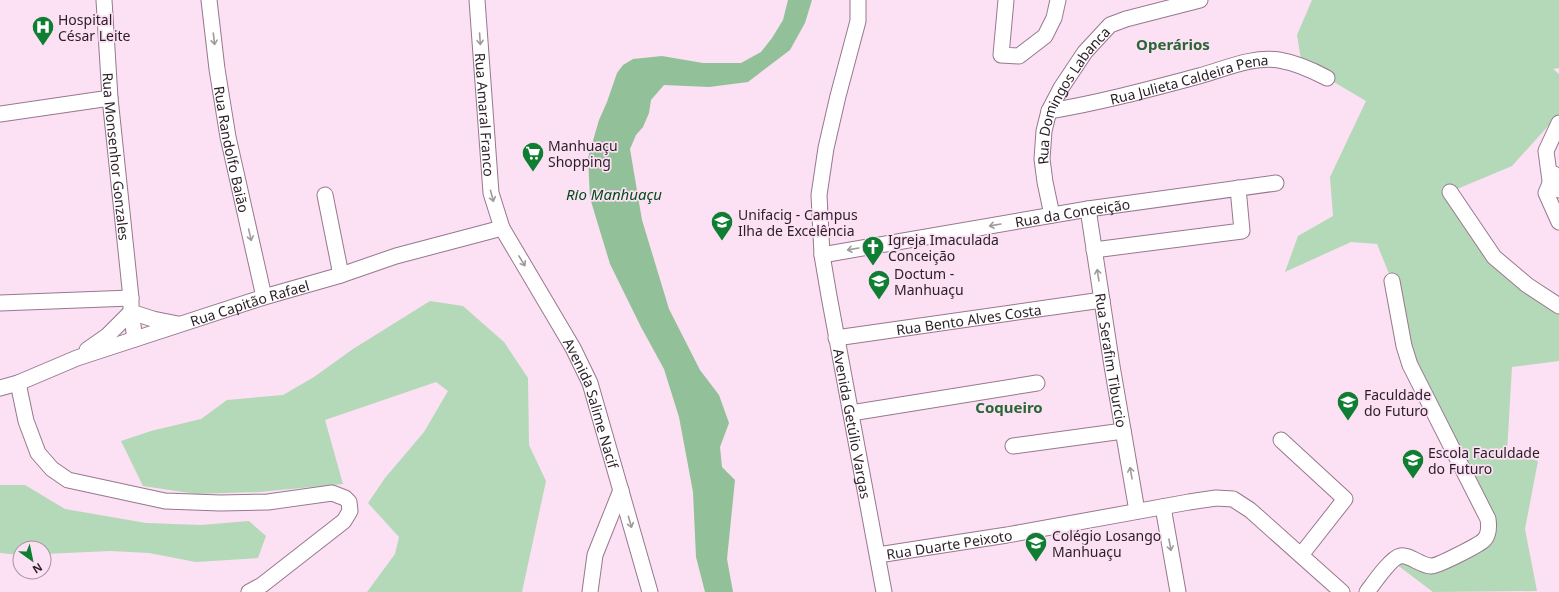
<svg xmlns="http://www.w3.org/2000/svg" width="1559" height="592" viewBox="0 0 1559 592" font-family="'Noto Sans',sans-serif">
  <rect width="100%" height="100%" fill="#fce0f3"/>
  <path fill="#b4d9b8" d="M1312 0H1559V68L1553 69 1559 74V114L1512 166 1450 192 1494 257 1559 306V361L1512 367 1507 452 1538 461 1525 529 1537 591 1433 592 1392 561 1432 567 1489 529 1410 365 1392 281 1377 244 1351 242 1285 272 1298 236 1333 216 1330 177 1366 101 1327 78 1302 66 1297 35Z
    M430 301 463 306 504 342 528 378 529 445 546 481 522 592H367L395 554 399 537 368 503 385 478 424 432 448 391 436 382 325 420 343 484 259 492 196 494 143 486 121 441 151 431 201 419 227 400 283 395 314 377 353 349Z
    M0 485H25L65 509 146 523 201 525 249 521 266 536 258 558 196 562 149 553 110 551 44 554V548H20V555L0 553Z"/>
  <path fill="#92c098" d="M788 0H812L805 23 790 50 748 82 709 87 664 85 651 100 649 113 643 127 636 135 630 149 642 220 669 309 700 370 719 395 729 423 720 447 722 467 735 480 727 559 733 592H705L696 557 693 492 679 417 664 369 641 327 610 264 590 198 588 158 599 120 607 102 617 73 623 65 633 59 662 56 703 63H741L761 52 772 38 783 20Z"/>
  <g fill="none" stroke-linecap="round" stroke-linejoin="round">
    <g stroke="#97788e" stroke-width="17">
      <g id="minor">
        <path id="s1" d="M104 0 110 98 131 298V312L135 339"/>
        <path id="s2" d="M209 0 217 69 228 137 264 297"/>
        <path id="s3" d="M477 0 491 193 502 228 573 348 590 383 650 592"/>
        <path id="s4" d="M858 0V21L838 96 826 148 819 195 822 255 829 296 884 592"/>
        <path d="M1006 0 1001 55 1019 56 1045 36 1054 18 1058 0"/>
        <path id="s5" d="M1049 111C1099 103 1150 89 1199 76 1225 69 1252 56 1279 60 1297 63 1312 70 1327 78"/>
        <path d="M0 114 110 98"/>
        <path d="M1559 123 1546 151 1550 181 1559 190"/>
        <path d="M1554 174 1546 193 1559 222"/>
        <path d="M1450 192 1494 257 1527 285 1559 306"/>
        <path d="M325 195 341 275"/>
        <path id="s6" d="M1088 209 1112 366 1137 511"/>
        <path id="s7" d="M1052 215 1045 182 1042 159 1044 131 1049 111 1061 88 1085 52 1110 25 1126 19 1200 0"/>
        <path d="M1094 250 1242 231 1238 188"/>
        <path id="s8" d="M822 255 1088 209 1276 183"/>
        <path d="M0 303 131 298"/>
        <path d="M131 312 153 319 178 324"/>
        <path id="s9" d="M836 338 1102 300"/>
        <path d="M87 350 107 336 131 312"/>
        <path d="M18 383 26 421 38 453 52 469 68 480 165 501 220 503 268 502 332 493 345 498 349 502 350 511 344 521 262 585 249 592"/>
        <path id="s10" d="M0 388 18 383 77 358 264 297 341 275 396 256 502 228"/>
        <path d="M851 413 1037 383"/>
        <path d="M1281 440 1345 499 1301 555"/>
        <path d="M1013 446 1123 431"/>
        <path d="M1163 507 1178 592"/>
        <path id="s11" d="M878 555 1007 535 1189 502 1216 498 1233 499 1250 510 1342 592"/>
        <path d="M590 592 595 555 621 490"/>
        <path d="M1367 592C1373 584 1391 558 1400 556 1409 554 1421 566 1431 566 1438 566 1479 545 1484 540 1489 535 1489 526 1488 519L1410 365 1404 346 1392 281"/>
      </g>
    </g>
    <use href="#minor" stroke="#fff" stroke-width="15"/>
  </g>
  <defs><path id="oneway-shaft" d="M-6 0H5M1.5-3L5.5 0L1.5 3" fill="none" stroke-width="1.6" stroke-linecap="round" stroke-linejoin="round"/></defs>
  <g stroke="#9f9a9e">
    <use href="#oneway-shaft" transform="translate(214 39) rotate(83)"/>
    <use href="#oneway-shaft" transform="translate(480 39) rotate(86)"/>
    <use href="#oneway-shaft" transform="translate(492 196) rotate(75)"/>
    <use href="#oneway-shaft" transform="translate(995 225) rotate(170)"/>
    <use href="#oneway-shaft" transform="translate(250 235) rotate(77)"/>
    <use href="#oneway-shaft" transform="translate(853 249) rotate(170)"/>
    <use href="#oneway-shaft" transform="translate(522 261) rotate(58)"/>
    <use href="#oneway-shaft" transform="translate(1098 275) rotate(-99)"/>
    <use href="#oneway-shaft" transform="translate(1131 473) rotate(-100)"/>
    <use href="#oneway-shaft" transform="translate(630 522) rotate(74)"/>
    <use href="#oneway-shaft" transform="translate(1170 545) rotate(80)"/>
  </g>
  <defs>
    <g id="hospital-pin" transform="scale(1.15)"><path d="M0 17L-7.5 6A9.5 9.5 0 1 1 7.5 6Z" fill="#0f7d32" stroke="#fce0f3"/><path d="M-5-5h3v3.5h4V-5h3V5h-3V1.5h-4V5h-3Z" fill="#fff"/></g>
    <g id="supermarket-pin" transform="scale(1.15)"><path d="M0 17L-7.5 6A9.5 9.5 0 1 1 7.5 6Z" fill="#0f7d32" stroke="#fce0f3"/><path d="M-6-5.5h2.5l.6 2H6L4.5 2H-2.5L-4.4-4H-6ZM-1.5 3.2a1.3 1.3 0 1 0 .1 0ZM3 3.2a1.3 1.3 0 1 0 .1 0Z" fill="#fff"/></g>
    <g id="university-pin" transform="scale(1.15)"><path d="M0 17L-7.5 6A9.5 9.5 0 1 1 7.5 6Z" fill="#0f7d32" stroke="#fce0f3"/><path d="M0-5L7-2L0 1L-7-2ZM-4 1L0 2.5L4 1V4Q0 6-4 4Z" fill="#fff"/></g>
    <g id="church-pin" transform="scale(1.15)"><path d="M0 17L-7.5 6A9.5 9.5 0 1 1 7.5 6Z" fill="#0f7d32" stroke="#fce0f3"/><path d="M-1.2-6h2.4v3.5h3.3v2.4h-3.3V6h-2.4V-.1h-3.3v-2.4h3.3Z" fill="#fff"/></g>
    <g id="school-pin" transform="scale(1.15)"><path d="M0 17L-7.5 6A9.5 9.5 0 1 1 7.5 6Z" fill="#0f7d32" stroke="#fce0f3"/><path d="M0-5L7-2L0 1L-7-2ZM-4 1L0 2.5L4 1V4Q0 6-4 4Z" fill="#fff"/></g>
  </defs>
  <g fill-rule="evenodd">
    <use href="#hospital-pin" x="43" y="27"/>
    <use href="#supermarket-pin" x="533" y="153"/>
    <use href="#university-pin" x="722" y="222"/>
    <use href="#church-pin" x="873" y="247"/>
    <use href="#university-pin" x="879" y="281"/>
    <use href="#university-pin" x="1348" y="402"/>
    <use href="#school-pin" x="1413" y="460"/>
    <use href="#school-pin" x="1036" y="543"/>
  </g>
  <g text-anchor="middle" dominant-baseline="central" stroke-width="3.5" stroke-linejoin="round" paint-order="stroke">
    <g font-size="14" fill="#2a1e27" stroke="#fce0f3" text-anchor="start">
      <text x="58" y="19">Hospital<tspan x="58" dy="16">César Leite</tspan></text>
      <text x="548" y="145">Manhuaçu<tspan x="548" dy="16">Shopping</tspan></text>
      <text x="738" y="214">Unifacig - Campus<tspan x="738" dy="16">Ilha de Excelência</tspan></text>
      <text x="888" y="239">Igreja Imaculada<tspan x="888" dy="16">Conceição</tspan></text>
      <text x="894" y="273">Doctum -<tspan x="894" dy="16">Manhuaçu</tspan></text>
      <text x="1364" y="394">Faculdade<tspan x="1364" dy="16">do Futuro</tspan></text>
      <text x="1428" y="452">Escola Faculdade<tspan x="1428" dy="16">do Futuro</tspan></text>
      <text x="1052" y="535">Colégio Losango<tspan x="1052" dy="16">Manhuaçu</tspan></text>
    </g>
    <g font-size="14" fill="#2a1e27" stroke="#fce0f3">
      <text stroke="none"><textPath href="#s5" startOffset="144">Rua Julieta Caldeira Pena</textPath></text>
      <text stroke="none"><textPath href="#s7" startOffset="129">Rua Domingos Labanca</textPath></text>
      <text stroke="none"><textPath href="#s3" startOffset="115">Rua Amaral Franco</textPath></text>
      <text stroke="none"><textPath href="#s2" startOffset="151">Rua Randolfo Baião</textPath></text>
      <text stroke="none"><textPath href="#s1" startOffset="157">Rua Monsenhor Gonzales</textPath></text>
      <text stroke="none"><textPath href="#s8" startOffset="254">Rua da Conceição</textPath></text>
      <text stroke="none"><textPath href="#s10" startOffset="264">Rua Capitão Rafael</textPath></text>
      <text stroke="none"><textPath href="#s9" startOffset="134">Rua Bento Alves Costa</textPath></text>
      <text stroke="none"><textPath href="#s6" startOffset="153">Rua Serafim Tiburcio</textPath></text>
      <text stroke="none"><textPath href="#s3" startOffset="428">Avenida Salime Nacif</textPath></text>
      <text stroke="none"><textPath href="#s4" startOffset="431">Avenida Getúlio Vargas</textPath></text>
      <text stroke="none"><textPath href="#s11" startOffset="72">Rua Duarte Peixoto</textPath></text>
    </g>
    <g font-size="15" font-weight="bold" fill="#296635" stroke="#fce0f3">
      <text x="1173" y="44">Operários</text>
      <text x="1009" y="407">Coqueiro</text>
    </g>
    <g font-size="15" font-style="italic" fill="#004c1a" stroke="#fce0f3">
      <text x="614" y="194">Rio Manhuaçu</text>
    </g>
  </g>
  <g transform="translate(32 560) rotate(147)"><circle r="19" fill="#fce0f3" stroke="#a892a1"/>
  <path d="M0-3L7 15L0 10L-7 15Z" fill="#0f7d32"/>
  <text y="-6" font-size="11" font-weight="bold" text-anchor="middle" fill="#2a1e27">N</text>
  </g>
</svg>
